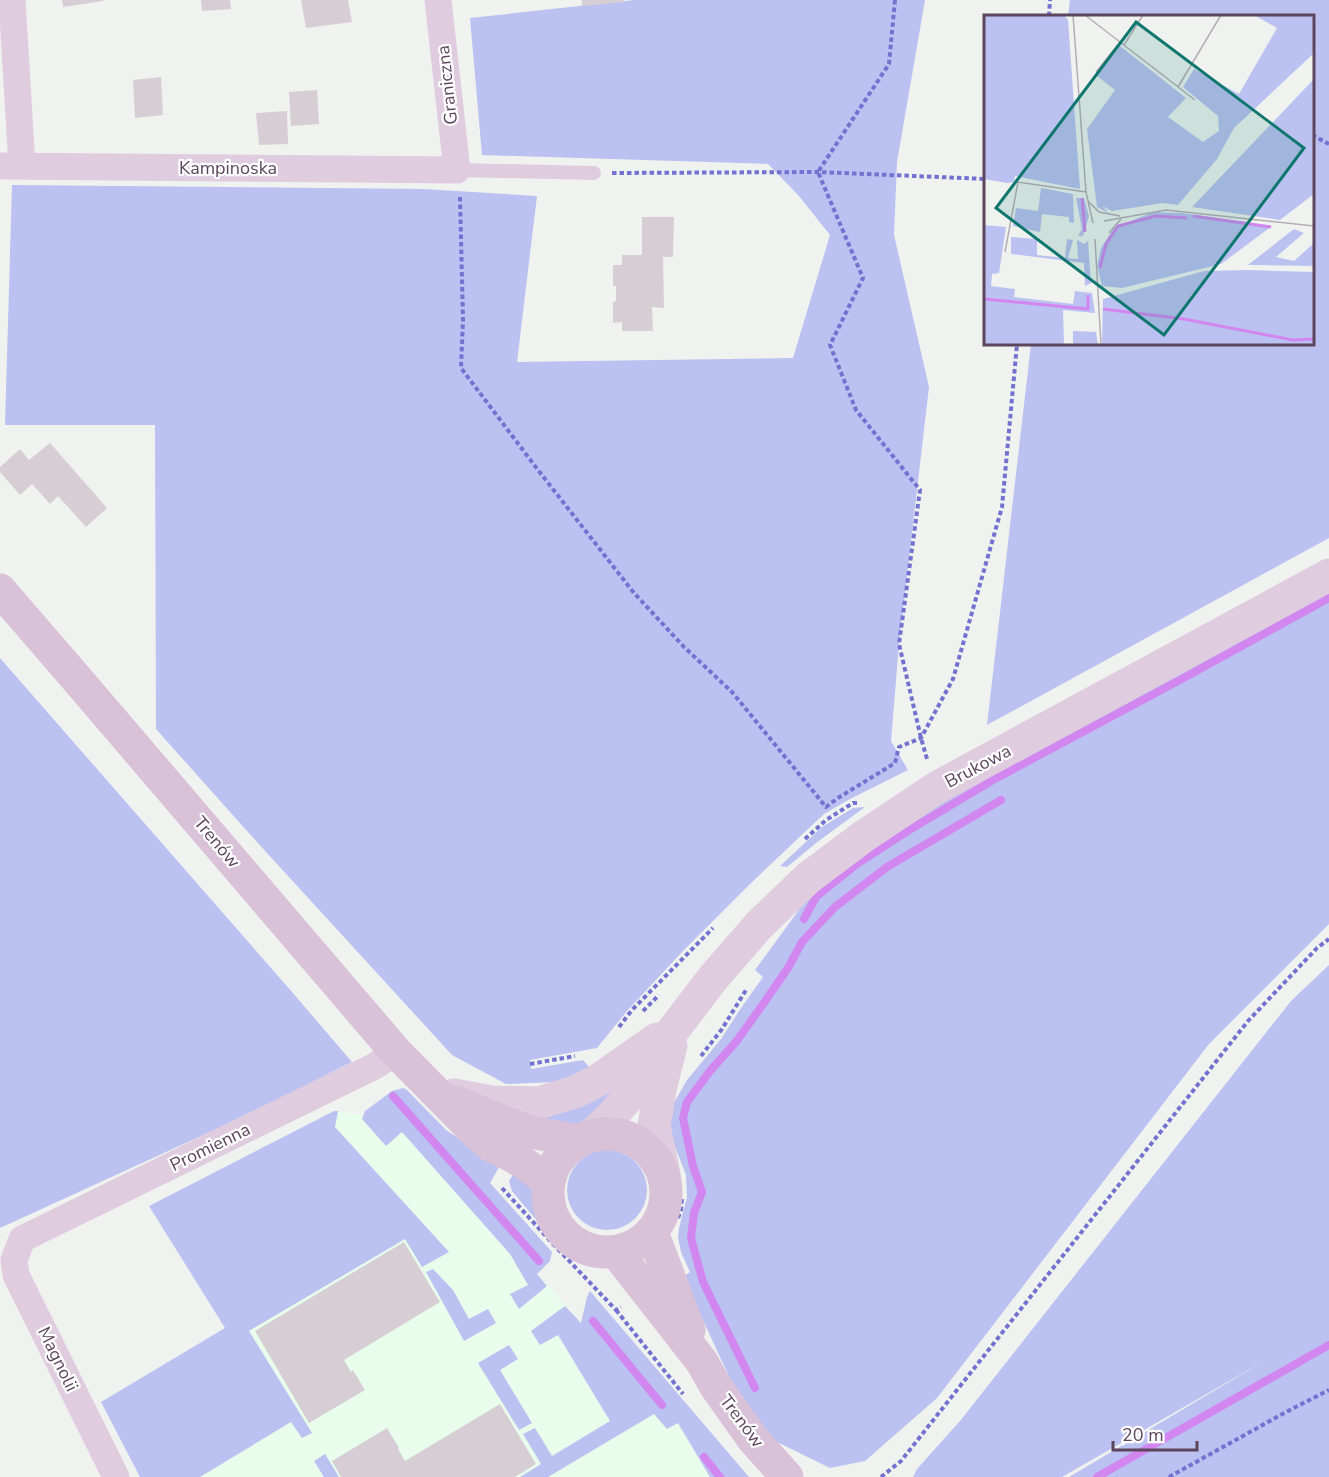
<svg xmlns="http://www.w3.org/2000/svg" width="1329" height="1477" viewBox="0 0 1329 1477" font-family="'Nunito Sans',sans-serif">
  <rect width="100%" height="100%" fill="#f0f2ef"/>
  <path fill="#e8fdec" d="M334 1111 404 1121 581 1323 666 1429 677 1423 710 1477H140L101 1402 225 1328 149 1206Z"/>
  <path fill="#bbc1f1" d="M635 0H925L897 162 894 235 929 387 899 644 891 741 908 770 850 799 824 814 751 883 682 952 627 1011 597 1048 530 1060 531 1069 583 1060 590 1068 556 1082 506 1084 452 1055 256 841 156 729 155 425H5L12 185 423 189 537 196 517 362 793 358 830 235 799 196 768 164 482 155 470 18Z
    M1070 0H1329V538L987 725 1031 344H1312V16H1068Z
    M1329 590V924L1209 1044 937 1398 865 1461 830 1468 771 1439 732 1383 683 1277 690 1272 681 1252 678 1238 679 1228 687 1197 686 1175 672 1139 670 1129 672 1106 687 1080 721 1039 739 1011 763 977 755 970 809 896 838 869 956 794Z
    M0 658 292 992 352 1062 247 1115 0 1228Z
    M865 807 816 843 787 867 780 866 822 827 853 808Z
    M1329 965V1477H1069L1266 1360 1062 1477H913L917 1469 960 1421 1291 1001Z
    M403 1088 407 1090 446 1130 472 1147 502 1162 490 1183 552 1252 550 1261 537 1274 547 1286 519 1309 510 1294 528 1285 510 1254 402 1132 386 1146 362 1119 365 1111 392 1091Z
    M608 1088 617 1094 586 1122 574 1127 540 1126 545 1111Z
    M334 1111H338L335 1127 449 1252 422 1267 405 1239 249 1331 312 1433 302 1438 291 1422 200 1477H140L101 1402 225 1328 149 1206Z
    M567 1190a40 40 0 1 1 80 0a40 40 0 1 1-80 0Z
    M516 1170 526 1179 532 1190 541 1218 553 1240 512 1191 509 1181Z
    M433 1269 453 1290 469 1319 488 1309 496 1323 464 1341 426 1272Z
    M590 1291 749 1477H710L678 1423 667 1429 654 1414 548 1477H520L541 1464 523 1434 535 1428 552 1456 610 1421 558 1335 540 1345 531 1331 565 1306 581 1323 587 1297Z
    M509 1345 518 1359 500 1370 532 1423 519 1430 478 1363Z
    M325 1454 339 1477H324L314 1461Z"/>
  <g fill="none" stroke-linecap="round" stroke-linejoin="round">
    <path stroke="#d187ef" stroke-width="8" d="M804 919 816 897 857 864 911 829 993 780 1178 681 1329 598
      M393 1096 539 1261
      M593 1321 662 1405
      M755 1388 703 1282 691 1238 694 1213 702 1192 693 1166 683 1118 687 1102 710 1071 736 1042 761 1007 788 968 802 942 835 907 887 867 1001 800
      M704 1457 720 1477
      M1097 1477 1329 1345"/>
  </g>
  <path fill="#d7ced5" d="M62 0H103V1L63 7Z
    M201 0H230L231 9 202 11Z
    M301 0H348L352 22 306 28Z
    M582 0H624V2L582 6Z
    M161 77 163 115 135 118 133 80Z
    M317 90 319 124 291 126 289 92Z
    M287 111 288 144 259 145 256 113Z
    M642 217H674L673 257H663L664 308 652 307 653 331H622V322L613 323V302L616 301V286H613V265H622V255H642Z
    M50 443 107 508 86 527 58 496 50 504 32 484 20 495 0 472V467L20 449 29 460Z
    M404 1242 440 1302 344 1360 351 1372 353 1370 365 1390 309 1423 255 1331Z
    M500 1404 536 1464 515 1477H341L332 1461 387 1428 399 1448 398 1449 405 1461Z"/>
  <g fill="none" stroke-linecap="round" stroke-linejoin="round">
    <path stroke="#7372d0" stroke-width="4" stroke-dasharray="4.5 3" stroke-linecap="butt" d="M895 0 889 64 818 172 863 278 830 345 856 410 920 490 899 644 921 738 927 759
      M1049 16 1050 0
      M1312 135 1329 144
      M612 173 818 172 986 179
      M460 197 463 320 461 368 538 470 634 593 684 647 732 692 826 807 838 798 895 763 899 747 921 738 953 679 1002 507 1017 344
      M805 839 826 820 853 803H857
      M643 1011 659 995
      M619 1027 632 1010 713 928
      M701 1056 722 1029 746 990
      M530 1064 575 1056
      M502 1188 555 1246 616 1310 621 1307
      M678 1218 681 1210 682 1199
      M616 1310 683 1394
      M881 1477 901 1461 1248 1021 1317 948 1329 939
      M1169 1477 1286 1412 1329 1390"/>
    <path stroke="#dfcddf" stroke-width="14" d="M457 170 594 173"/>
    <path stroke="#dfcddf" stroke-width="27" d="M12 0 22 166
      M0 166 457 170 438 0
      M116 1477 16 1275 14 1260 22 1239 375 1066 396 1052"/>
    <path stroke="#dfcddf" stroke-width="33" d="M454 1095 492 1102 538 1103 575 1092 597 1081 657 1039
      M594 1133 610 1118 631 1094 635 1084 662 1045 713 978 759 925 808 878 864 836 936 788 1329 575
      M664 1174 654 1126 660 1089 671 1046"/>
    <path stroke="#d9c1d8" stroke-width="33" d="M0 590 76 678 396 1052 473 1130 490 1145 516 1158 548 1180
      M456 1102 498 1120 531 1132 577 1141
      M548 1193a59 59 0 1 1 118 0a59 59 0 1 1-118 0Z
      M652 1232 689 1330
      M616 1252 702 1362 716 1387 753 1439 787 1477"/>
  </g>
  <g text-anchor="middle" dominant-baseline="central" stroke-width="4.5" stroke-linejoin="round" paint-order="stroke">
    <g font-size="18" fill="#5d465d" stroke="#fff">
      <text transform="translate(447 85) rotate(-96)">Graniczna</text>
      <text x="228" y="168">Kampinoska</text>
      <text transform="translate(978 766) rotate(-28)">Brukowa</text>
      <text transform="translate(217 842) rotate(50)">Trenów</text>
      <text transform="translate(210 1147) rotate(-26)">Promienna</text>
      <text transform="translate(58 1359) rotate(64)">Magnolii</text>
      <text transform="translate(742 1421) rotate(53)">Trenów</text>
    </g>
  </g>
  <g transform="translate(984 15)">
    <rect width="330" height="330" fill="#f0f2ef"/>
    <path d="M0 0H80L84 5 96 174 31 161 30 167 23 168 0 164ZM270 0H330V38L250 113 233 144 194 190 179 188 128 196 118 191 125 198 113 192 103 114 131 75 113 61 136 31 202 83 184 102 219 127 235 116 234 101 199 72 210 54 255 79 293 13ZM330 64V179L296 205 208 192ZM57 173 89 179 90 208 85 207V202L58 199 56 217 29 211 32 193 54 196ZM92 183H100L105 201 99 221H94L98 214ZM169 197 198 198 288 211 237 249 138 273 118 271 113 251 117 233 130 213ZM0 210 22 212 15 258 8 259 7 271 31 274 30 282 89 289 91 276 108 278 111 298 79 295 80 330H0ZM310 214 320 218 292 242 310 246 330 228V251L264 250ZM53 221V240L81 243 83 224 89 225 84 243 94 244 93 225 100 229 104 226 107 268 101 271 100 248 27 239V222L53 224ZM266 255 330 257V330H118L119 284 220 256ZM89 316 112 317 114 330H89Z" fill="#bbc1f1"/>
    <path fill="none" stroke="#d187ef" stroke-width="3" d="M98 183 101 217M209 201 287 212M116 253 122 229 134 211 172 201 203 203M0 284 104 294V280M119 294 200 304 309 325 330 324"/>
    <path fill="none" stroke="#b5adb5" stroke-width="1.5" d="M89 0 102 177 109 208M101 0 211 85M140 30 159 0M112 57 136 27M194 72 237 0M105 187 115 197 136 201M120 206 182 195 330 211M125 218 137 204M111 224 117 330M21 237 34 167 102 177"/>
    <path fill="#0f766e" fill-opacity="0.15" stroke="#0f766e" stroke-width="3" d="M152 7 320 133 180 320 12 193Z"/>
    <rect width="330" height="330" fill="none" stroke="#5d465d" stroke-width="3"/>
  </g>
  <path d="M1113 1441v9h84v-9" fill="none" stroke="#5d465d" stroke-width="3"/>
  <text x="1122" y="1441" font-size="18" fill="#5d465d" stroke="#ffffff" stroke-width="4.5" paint-order="stroke">20 m</text>
</svg>
